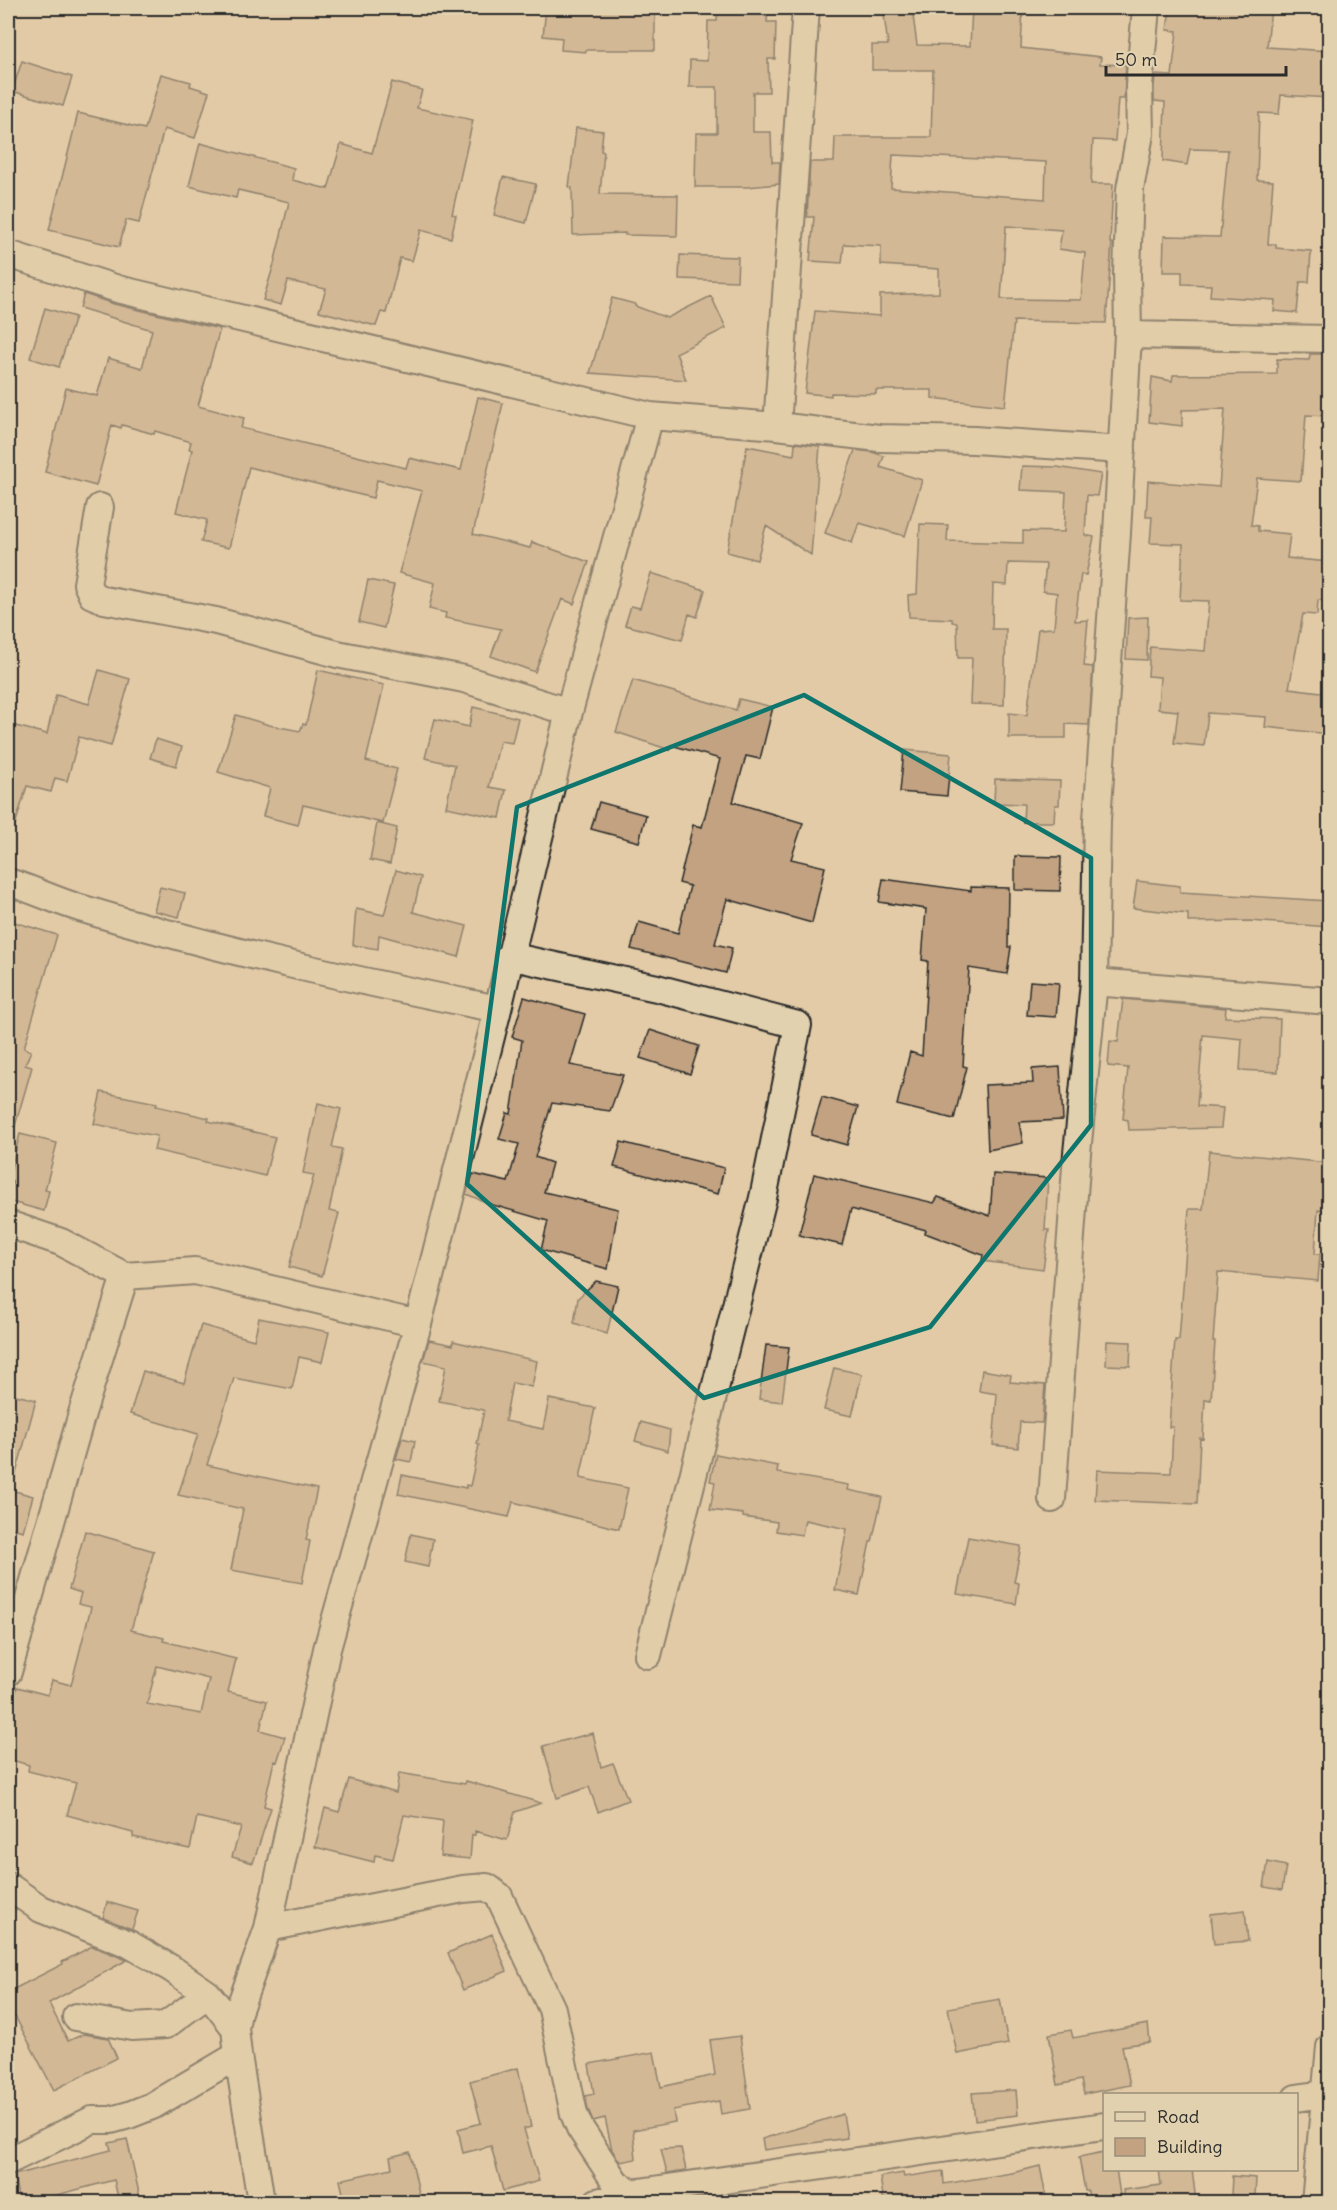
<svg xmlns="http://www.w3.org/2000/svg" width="1337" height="2210" viewBox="0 0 1337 2210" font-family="Delius,sans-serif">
  <rect width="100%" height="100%" fill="#e2cba6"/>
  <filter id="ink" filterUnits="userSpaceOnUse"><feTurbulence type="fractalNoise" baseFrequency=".0167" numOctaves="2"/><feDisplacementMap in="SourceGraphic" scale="12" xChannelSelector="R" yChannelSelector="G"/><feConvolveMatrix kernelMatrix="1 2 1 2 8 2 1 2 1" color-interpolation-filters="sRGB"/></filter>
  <g filter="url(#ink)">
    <path fill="#c2a281" stroke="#2b2b2b" stroke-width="1.5" fill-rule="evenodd" d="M546 8H655V50H586V52L561 50 562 38 543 36Z
      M718 8H768L767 22H776L775 59H768L769 92H753V132H771L772 162H780L779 184 747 187H695L696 133H717V87H689L690 60 707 61 708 21H717Z
      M883 8H912L917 45 970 46 972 8H1023L1021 48 1101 57 1100 64 1126 65 1124 99H1118L1115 141 1093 140 1091 184H1113L1110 243H1112L1106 323 1014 321 1005 406 932 398V390H876V394L831 393V396L805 393 815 311 880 316V295L939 293V269L881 265V246L844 244 842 263 810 261 814 217H807L810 162H834L835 137H931L933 70H872V45H888ZM893 155 1046 162 1045 199 891 188ZM1006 226 1062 230 1059 249 1085 253 1081 300 1001 299Z
      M1170 8H1271L1267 47 1329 51V98L1281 95 1279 114 1259 113 1257 180 1273 181 1268 244H1276V248L1311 251 1309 282H1300L1297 313 1274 311 1275 300 1210 296 1211 285 1182 284V272H1163L1164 236 1220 237 1228 150 1190 149 1187 165 1163 161 1165 102 1154 101V87L1155 75 1172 76 1177 31 1167 30Z
      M22 61 72 77 63 106 12 91Z
      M161 74 191 82 190 86 209 92 195 138 164 129 139 223 126 220 119 247 49 230 78 113 145 129Z
      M392 82 422 90 417 108 473 120 452 214 456 215 451 238 421 230 412 261 400 258 386 313 381 312 376 326 319 311 326 289 288 281 281 305 263 300 274 264 289 202 238 190 236 198 189 186 200 143 294 168 292 180 328 189 341 144 372 153Z
      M576 128 603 131 601 151 604 152 600 194 678 195 677 236 625 235V233L573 235 572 188 569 187Z
      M503 177 536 184 526 223 494 215Z
      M680 255 738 257 737 281 679 279Z
      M84 294 114 304 220 329 198 406 244 418 241 428 406 468 409 458 461 470 478 397 503 403 473 534 530 548 532 542 589 562 574 604 562 599 535 672 491 656 501 629 445 618 446 613 429 609 435 583 399 573 422 491 377 480 373 498 249 467 229 548 201 542 207 520 176 512 192 450 189 449 191 442 155 431 154 434 122 425 121 428 112 425 96 486 45 472 66 388 97 396 108 358 142 368 152 330 80 308Z
      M711 296 726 328 676 353 686 380 590 373 612 298 635 304V306L667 318Z
      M45 308 75 317 59 367 30 358Z
      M1310 354H1329V416L1306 415 1301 481 1257 478 1251 525 1258 526V531L1290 534 1287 558 1329 562V601L1318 600 1317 615 1303 614 1289 688 1329 693V734L1265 727 1266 717 1208 713 1204 746 1174 743 1178 711 1158 709 1160 677 1148 676 1150 647 1205 651 1209 601 1180 600 1183 544 1150 543 1152 517H1146L1148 481 1219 487 1225 409 1182 410V426L1149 422 1152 377 1172 381 1173 375 1277 374V359L1309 360Z
      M795 443 820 446 811 555 766 526 757 560 727 552 747 446 794 455Z
      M855 450 872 452 884 456 880 467 922 480 905 536 859 523 852 543 825 533Z
      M1022 466 1057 467 1101 474 1097 496 1087 495 1085 535 1094 537 1086 575 1081 574 1075 621 1088 620 1084 666 1093 667 1089 725 1066 724V738H1009V713L1027 715 1038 629 1054 628 1057 593 1043 591 1046 564 1008 563 1007 585 993 584 992 629H1006L1004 705 970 704 972 658H958L957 623 952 622V619L909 617 908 595 917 594 920 524 948 525 947 541 1023 543V531L1064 532 1066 492 1020 490Z
      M651 573 705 590 697 617 689 614 682 640 625 625 631 606 640 608Z
      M368 580 394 585 384 628 359 622Z
      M1148 617 1147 660 1126 659 1128 618Z
      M99 670 130 679 111 746 79 737 67 781 55 778 51 792 27 786 12 835H8V724L47 734 56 695 89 704Z
      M318 670 384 685 366 761 397 769 383 823 303 805 298 825 263 816 270 788 218 772 236 715 269 725 300 731 303 724 306 725Z
      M633 680 736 710 739 699 773 707 760 759 746 756 733 802 803 823 791 859 825 867 812 923 727 899 715 944 732 948 726 973 631 949 639 922 678 933 690 886 679 883 693 825 702 827 720 759 671 745 670 750 616 732Z
      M473 707 518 718 512 743 500 741 489 787 506 790 500 818 446 807 455 765 425 758 435 719 469 727Z
      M156 739 182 747 176 766 150 758Z
      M904 750 951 754 947 796 900 792Z
      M995 779 1060 781 1059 805H1055L1054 822H1023L1024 804 994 803Z
      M599 802 646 815 639 842 591 829Z
      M377 823 397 828 390 864 370 860Z
      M1015 856 1061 857 1060 891 1015 890Z
      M396 870 421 877 413 912 467 926 459 957 379 935 378 949 353 945 356 909 384 915Z
      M883 879 971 891V887L1009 888 1008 947H1011L1007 974 969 968 963 1066 967 1067 954 1119 897 1105 910 1052 922 1056 928 961 922 960 926 909 879 902Z
      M1137 881 1180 886V892L1329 901V927L1250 921 1188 922V914L1133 908Z
      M160 887 185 893 179 917 154 911Z
      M8 920 57 935 24 1048 31 1051 25 1065 32 1067 13 1133 8 1132Z
      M1030 981 1059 983 1056 1017 1027 1015Z
      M524 997 585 1014 570 1065 623 1075 610 1111 552 1103 535 1157 552 1163 544 1192 618 1209 608 1269 541 1250 548 1221 493 1205 466 1194 473 1174 508 1182 519 1144 499 1139 507 1113 511 1114 522 1040 512 1037Z
      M1123 999 1226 1008 1225 1017 1280 1019 1278 1072 1240 1070 1242 1039 1203 1035 1197 1106 1223 1108 1221 1128 1129 1130 1128 1120 1123 1119 1128 1068 1108 1066 1110 1041 1118 1042Z
      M650 1030 699 1046 690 1074 640 1058Z
      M1060 1067 1063 1120 1019 1122 1023 1143 988 1150 985 1085 1033 1083 1032 1069Z
      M101 1092 157 1103 156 1106 209 1118 208 1121 275 1137 265 1176 154 1150 157 1136 94 1124Z
      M822 1097 858 1107 847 1145 811 1135Z
      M318 1103 341 1109 332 1147 342 1149 329 1211 339 1213 322 1276 289 1267 314 1175 303 1173Z
      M20 1134 57 1143 45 1190 49 1191 44 1211 8 1201 13 1181 8 1179Z
      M621 1142 724 1168 718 1194 614 1167Z
      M1209 1151 1329 1163V1211L1318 1210 1315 1254H1320L1318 1281 1218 1272 1213 1342H1215L1211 1400 1205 1399 1203 1439 1200 1438 1197 1504 1095 1500 1097 1470 1171 1473 1173 1427H1169L1175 1340H1179L1189 1209H1203Z
      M814 1174 934 1203 938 1197 990 1216 993 1174 1048 1178 1045 1230H1049L1043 1269 982 1261 983 1255 925 1233 926 1230 851 1209 842 1245 799 1235Z
      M596 1281 618 1286 607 1334 574 1323 578 1298Z
      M259 1318 329 1332 322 1362 299 1357 292 1389 234 1378 207 1465 317 1489 306 1540 310 1541 302 1583 231 1570 243 1509 178 1495 198 1434 130 1414 143 1371 184 1383 201 1325 254 1340Z
      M429 1340 453 1345V1341L537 1361 532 1387 512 1383 505 1421 543 1429 549 1399 595 1408 580 1478 628 1488 619 1529 513 1502 509 1517 398 1494 402 1475 466 1488V1485L470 1486 479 1445 477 1444 484 1410 439 1401 446 1366 423 1361Z
      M1107 1341 1131 1342 1130 1366 1106 1365Z
      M766 1345 789 1347 782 1402 759 1399Z
      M834 1368 862 1374 852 1416 824 1410Z
      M982 1370 1011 1375 1010 1382 1045 1385 1042 1423 1020 1422 1018 1448 993 1445 997 1394 979 1391Z
      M8 1393 36 1400 14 1481 8 1480Z
      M641 1422 670 1430 668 1451 635 1441Z
      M402 1438 415 1441 411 1462 396 1459Z
      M716 1454 778 1466 777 1473 849 1485 848 1490 882 1497 872 1542H870L859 1595 835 1590 847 1529 805 1520 802 1535 776 1531 777 1522 743 1517V1514L710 1510 715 1482 710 1481Z
      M15 1491 33 1496 23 1531 8 1527V1517Z
      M85 1531 154 1551 131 1630 164 1638 163 1641 236 1659 228 1692 267 1701 260 1730 285 1737 277 1762 274 1761 264 1806 271 1808 253 1863 232 1857 241 1827 197 1817 190 1849 133 1837V1833L67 1815 76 1783 28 1771 29 1765 8 1759V1721L17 1687 48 1695 52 1680 71 1685 91 1607 78 1604 81 1593 69 1589ZM157 1666 209 1679 201 1714 147 1704Z
      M411 1534 433 1539 428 1567 405 1562Z
      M968 1537 1021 1546 1014 1582 1019 1583 1016 1604 957 1594Z
      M593 1733 601 1767 613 1763 628 1800 598 1812 589 1787 557 1798 543 1746Z
      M399 1773 465 1784 466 1781 541 1803 515 1812 507 1840 475 1831V1835H472L470 1859 440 1856 443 1821 404 1815 393 1859 375 1855 374 1862 315 1847 325 1808 339 1812 349 1779 396 1793Z
      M1268 1862 1286 1866 1282 1890 1264 1887Z
      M107 1902 138 1911 132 1929 103 1918Z
      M1245 1910 1248 1941 1214 1944 1211 1914Z
      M492 1934 507 1971 463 1990 448 1953Z
      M92 1946 127 1960 49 2003 68 2041 84 2034 108 2038 117 2058 54 2090 8 2003V1992L63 1964 62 1962Z
      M1000 1999 1008 2044 957 2054 948 2008Z
      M1148 2024 1150 2042 1122 2046 1130 2085 1084 2094 1081 2080 1058 2085 1049 2034 1071 2030 1073 2038Z
      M740 2036 750 2109 721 2114 719 2101 673 2110 675 2122 633 2130 636 2159 620 2162 612 2150 605 2118 593 2121 588 2109 585 2096 594 2094 589 2064 654 2052 661 2087 715 2075 710 2040Z
      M518 2068 531 2127 524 2129 539 2181 503 2191 491 2146 463 2153 458 2129 481 2123 470 2081Z
      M1016 2090 1018 2115 975 2120 972 2093Z
      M843 2114 847 2138 764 2150 762 2139Z
      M127 2139 141 2202H119L114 2180 49 2197 50 2202H19L14 2175 111 2150 109 2143Z
      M681 2148 686 2170 667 2173 661 2149Z
      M410 2152 421 2202H345L340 2180 392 2168 390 2157Z
      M1104 2152V2169H1116L1121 2202H1089L1088 2191H1085L1079 2157Z
      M1040 2166 1047 2202H884L880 2177 903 2173 904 2177 943 2171 944 2184 1012 2173Z
      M1159 2169H1192L1196 2202H1124L1123 2190 1161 2185Z
      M1232 2176 1256 2178 1255 2196 1231 2195Z"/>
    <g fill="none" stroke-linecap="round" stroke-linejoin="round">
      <g stroke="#2b2b2b" stroke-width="30">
        <path id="minor" d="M8 254 118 289 650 416 777 426 879 438 974 440 1122 450
          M1128 335 1127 273 1130 189 1140 134 1139 86 1146 8
          M777 426 806 8
          M100 507 87 584 92 595 104 600 216 621 337 654 464 679 569 712
          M8 882C32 889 56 901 80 908 217 950 358 981 498 1009
          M509 956 657 988 798 1025 763 1198 648 1655
          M1094 982 1330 1001
          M8 1224 61 1242 125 1276 195 1271 418 1324
          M1052 1499 1077 1153 1094 982 1097 820 1117 533 1128 335 1330 339
          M8 1672 83 1410 125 1276
          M8 1886 41 1909 129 1944 172 1969 208 1994 235 2028
          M268 1928 463 1889 487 1887 499 1896 552 2009 574 2114 580 2128 616 2183 632 2193
          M76 2017 132 2027 166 2025 208 1994
          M1296 2098 1330 2093
          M8 2161 92 2120H111L129 2115 152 2106 238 2055
          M261 2202 238 2055 235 2028 238 2012 268 1928 327 1649 418 1324 498 1009 569 712 650 416
          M597 2202 632 2193 1104 2126
          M1315 2202 1330 2047"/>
      </g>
      <use href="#minor" stroke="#e2d1ae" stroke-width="26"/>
    </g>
  </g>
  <path d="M0 0H1337V2210H0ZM804 695 1091 858V1125L930 1327 704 1398 467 1184 517 807Z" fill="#e2cba6" fill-opacity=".55" fill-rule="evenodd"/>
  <path fill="none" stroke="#0f766e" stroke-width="4.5" stroke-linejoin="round" d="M804 695 1091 858V1125L930 1327 704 1398 467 1184 517 807Z"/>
  <rect width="1337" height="2210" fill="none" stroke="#e2d1ae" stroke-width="30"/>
  <rect x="15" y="15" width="1307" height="2180" fill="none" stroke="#2b2b2b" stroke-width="2" filter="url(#ink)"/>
  <rect x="1103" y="2093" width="195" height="78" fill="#e2d1ae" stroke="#998f7a" stroke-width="1.5"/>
  <rect x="1115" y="2112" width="30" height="9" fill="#e2d1ae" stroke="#998f7a" stroke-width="1.5"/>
  <text x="1157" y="2123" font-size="18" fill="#2b2b2b">Road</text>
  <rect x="1115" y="2138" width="30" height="18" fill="#c2a281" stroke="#998f7a" stroke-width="1.5"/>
  <text x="1157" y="2153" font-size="18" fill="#2b2b2b">Building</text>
  <path d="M1106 66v9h180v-9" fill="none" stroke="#2b2b2b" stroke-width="3"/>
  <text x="1115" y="66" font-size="18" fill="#2b2b2b" stroke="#e2d1ae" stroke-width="4.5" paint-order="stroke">50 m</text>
</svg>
